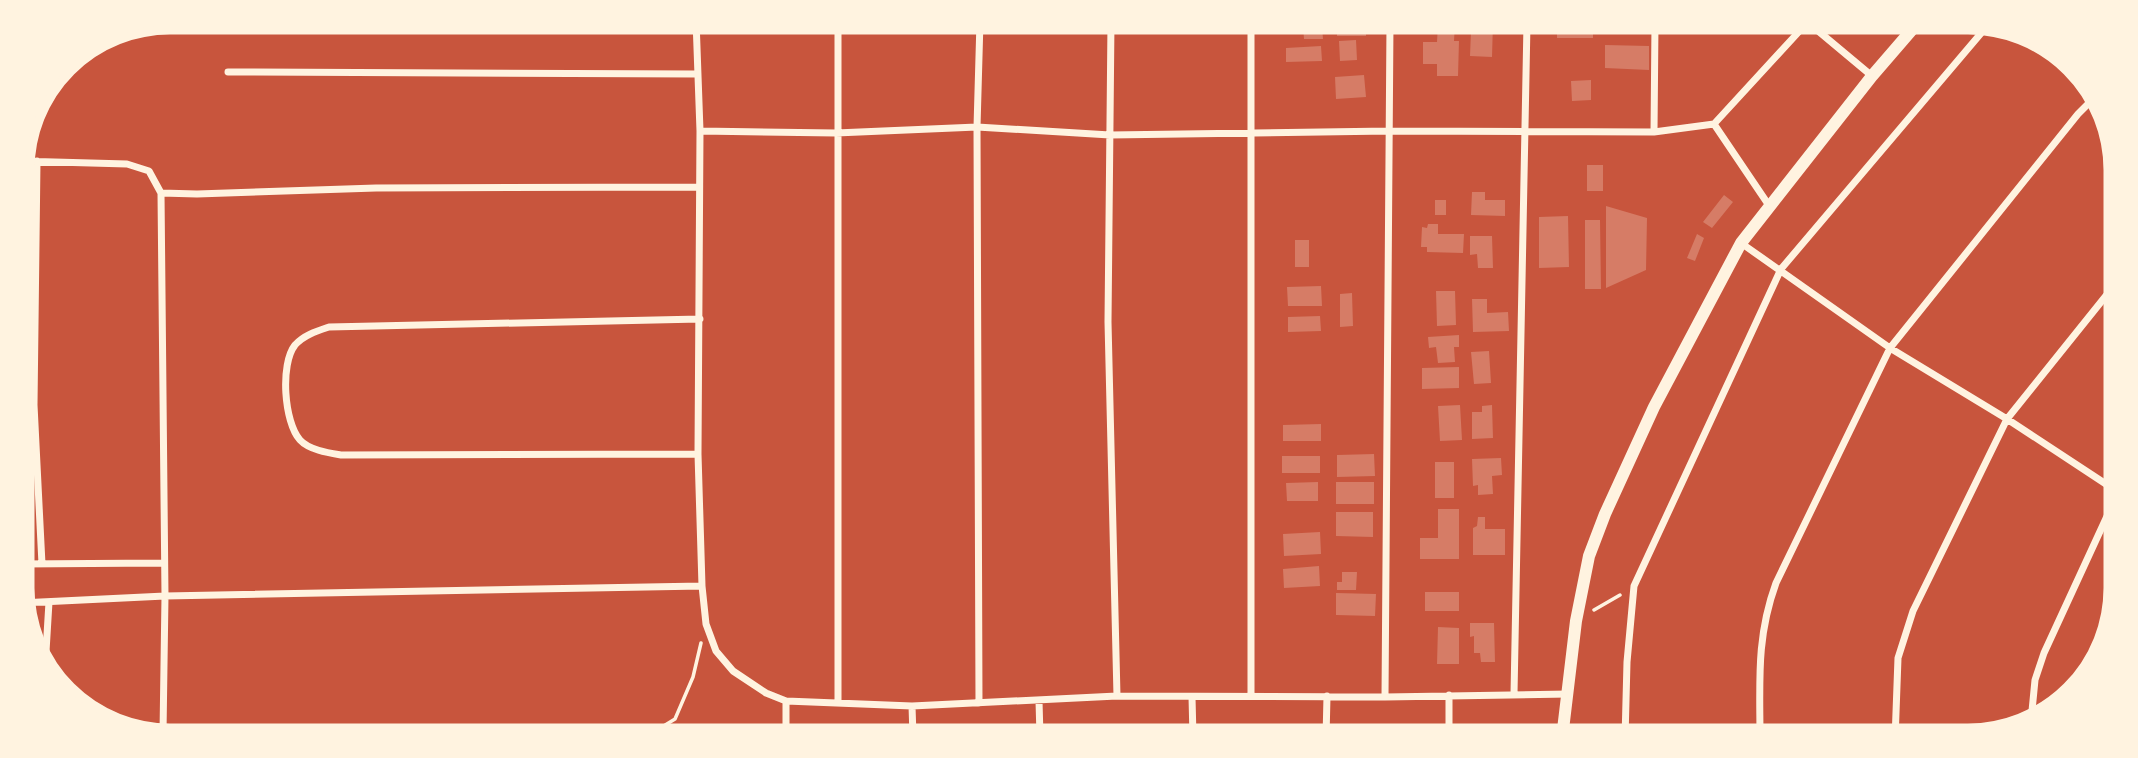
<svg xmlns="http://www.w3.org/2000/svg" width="2138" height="758" viewBox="0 0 2138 758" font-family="'DM Sans',sans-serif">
  <rect width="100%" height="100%" fill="#c8553d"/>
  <path fill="#d67c66" d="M1337 23H1366V36H1337Z
    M1438 23H1455L1454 41H1459L1458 76H1437V64H1423V42H1437Z
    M1478 23H1493L1492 57 1470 56 1471 31H1477Z
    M1557 23 1593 24V38H1557Z
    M1303 26H1322L1323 39H1304Z
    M1356 40 1357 60 1340 61 1339 41Z
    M1605 45 1649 46V70L1605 68Z
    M1321 46 1322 61 1286 62V48Z
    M1364 75 1366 97 1336 99 1335 77Z
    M1591 80V100L1572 101 1571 81Z
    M1587 165H1603V191H1587Z
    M1472 192H1485V200H1505V216L1471 215Z
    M1724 195 1733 202 1712 228 1703 222Z
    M1435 200H1446V215H1435Z
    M1606 206 1647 218 1646 270 1606 288Z
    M1568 216 1569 267 1539 268V217Z
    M1585 220H1600L1601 289H1585Z
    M1428 224H1438V234H1464L1463 253 1427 252V247H1421L1422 227 1427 228Z
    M1697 234 1704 238 1695 261 1687 258Z
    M1470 236H1492L1493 268H1478L1477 254 1470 255Z
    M1295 240H1309V267H1295Z
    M1321 286 1322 306H1288L1287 287Z
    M1436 291H1455L1456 325 1437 326Z
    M1352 293 1353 326 1340 327V294Z
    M1472 299H1487V313L1508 312 1509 331 1473 332Z
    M1320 316 1321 331 1288 332V317Z
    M1459 335V347H1454L1455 362 1438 363 1436 347 1429 348 1428 337Z
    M1489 351 1491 383 1474 384 1471 352Z
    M1459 367V388L1422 389V368Z
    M1460 405 1462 440 1440 441 1438 406Z
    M1492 405 1493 438 1472 439V412H1482V406Z
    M1321 424V441H1283V425Z
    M1374 454 1375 476 1337 477V455Z
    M1282 456H1320V473H1282Z
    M1501 458 1502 475 1492 476 1493 494 1478 495V485L1473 486 1472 459Z
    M1435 462H1454V498H1435Z
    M1318 482V501H1287L1286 483Z
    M1336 482H1374V504H1336Z
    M1438 509H1459V559H1420V538H1438Z
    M1336 512H1373V537L1336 536Z
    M1478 517H1485V529H1505V555H1473V528L1477 526Z
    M1320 532 1321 554 1284 556 1283 534Z
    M1319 566 1320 586 1284 588 1283 569Z
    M1342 572H1357L1356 590H1337V582H1342Z
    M1425 592H1459V611H1425Z
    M1336 593 1376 594 1375 616 1336 615Z
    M1470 623H1494L1495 662H1481L1480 653H1474V636L1470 637Z
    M1438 627 1459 628V664H1437Z"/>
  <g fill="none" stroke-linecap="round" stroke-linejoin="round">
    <path stroke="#fff3e0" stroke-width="3.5" d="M1594 610 1620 595
      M649 735 675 719 693 677 701 643"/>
    <path stroke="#fff3e0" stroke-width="7" d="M696 20 700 131 698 454 702 586 706 624 716 651 733 671 766 693 786 701 912 706 1117 696 1385 697 1569 694
      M838 20V702
      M1111 22 1108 322 1117 696
      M1811 25 1872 76
      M228 72 697 74
      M1714 124 1770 207
      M700 131 836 133 977 127 1110 135 1389 131 1654 132 1714 124 1805 25
      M1654 132 1655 24
      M18 161 127 164 149 171 161 193 165 596 163 733
      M37 161 34 405 42 564
      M161 193 197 194 376 188 699 187
      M1741 243 1890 348 2007 419 2115 490
      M19 405H34
      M698 454 341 455C329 453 309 450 300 440 284 422 280 364 295 345 304 335 317 331 329 327L700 319
      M20 564 162 563
      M20 603 165 596 702 586
      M45 668 49 602
      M1514 694 1527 23
      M1251 695V22
      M1192 697 1193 737
      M1385 697 1390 23
      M1039 701 1040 736
      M979 703 977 127 980 21
      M912 706 913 736
      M2031 721 2035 680 2044 653 2114 501
      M786 735V701
      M1326 738 1327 696
      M1449 738V695
      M1625 739 1627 662 1634 586 1781 269 1988 25
      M1760 739C1760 682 1756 638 1776 583L1890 348 2078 114 2095 97
      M1895 740 1898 658 1913 611 2007 419 2117 282"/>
    <path stroke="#fff3e0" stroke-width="12" d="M1562 738 1576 621 1589 556 1605 514 1654 407 1741 243 1872 76 1916 25"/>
  </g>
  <path d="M0 0H2138V758H0ZM170 30H1968A140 140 0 0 1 2108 170V588A140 140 0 0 1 1968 728H170A140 140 0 0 1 30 588V170A140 140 0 0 1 170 30Z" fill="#fff3e0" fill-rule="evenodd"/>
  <path fill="none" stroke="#fff3e0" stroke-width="9" d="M170 30H1968A140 140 0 0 1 2108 170V588A140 140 0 0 1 1968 728H170A140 140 0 0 1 30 588V170A140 140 0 0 1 170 30Z"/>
</svg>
